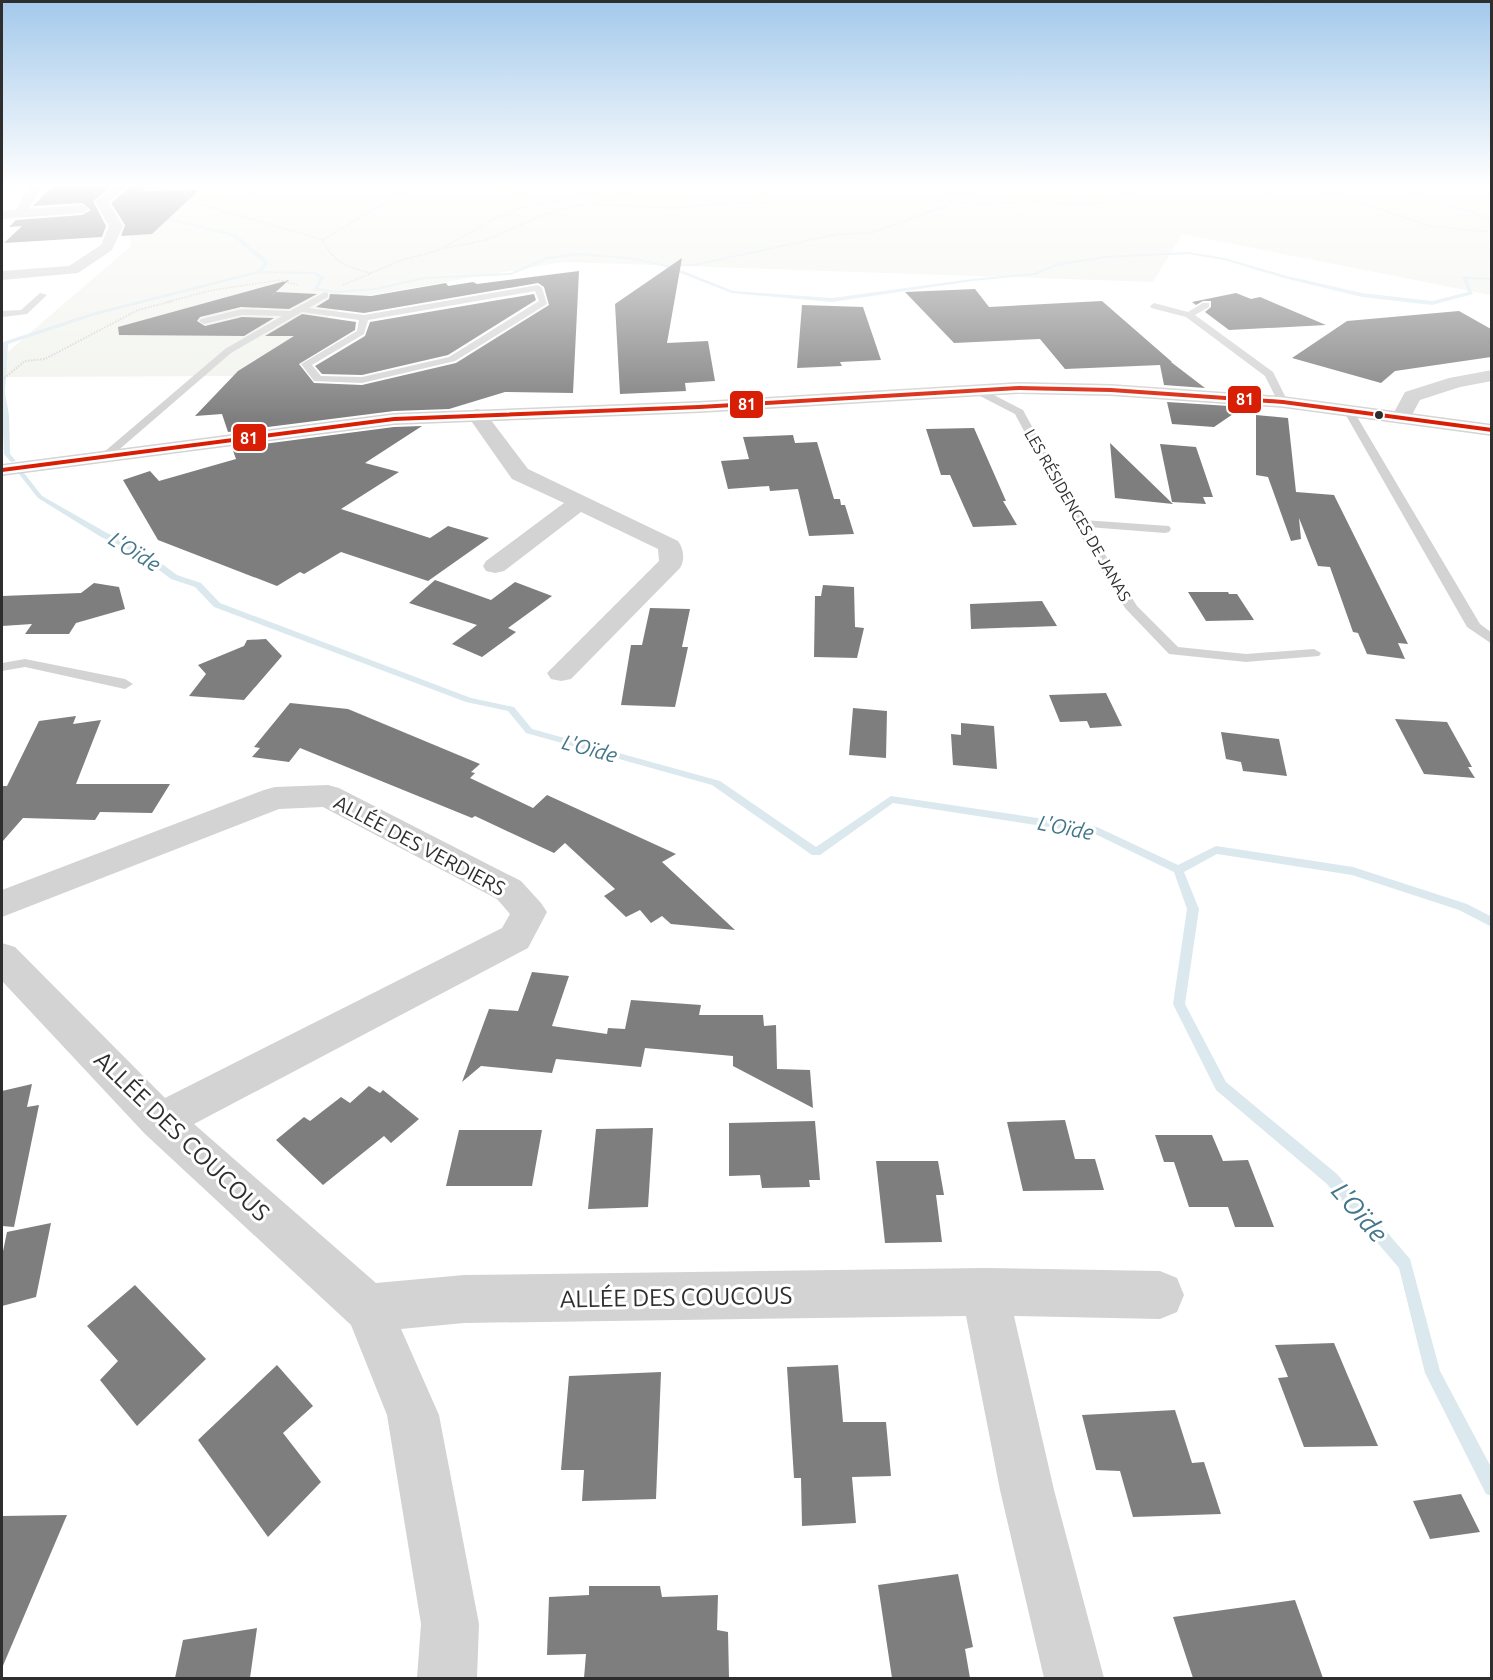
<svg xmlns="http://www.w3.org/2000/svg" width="1493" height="1680" viewBox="0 0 1493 1680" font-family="Ubuntu,sans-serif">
  <rect width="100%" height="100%" fill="#fff"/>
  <path fill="#f1f3ec" d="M155 185H1491V295L1182 234 1153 282 563 262 359 297 236 376 2 377V357L131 246 130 199Z"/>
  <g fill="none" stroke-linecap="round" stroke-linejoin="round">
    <path fill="#dbe9ef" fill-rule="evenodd" d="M163 185H167L156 203H154Z
      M990 185H995L954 198 947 207 872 234 838 235 694 266H671L733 291 832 298 972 279 1034 273 1055 264 1104 256 1188 252 1225 258 1287 276 1362 293 1432 301 1468 292 1462 276 1492 278V280L1467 279 1473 294 1432 305 1362 297 1284 278 1224 260 1188 254 1104 258 1056 266 1035 275 972 281 832 302 732 293 662 266 636 260 579 255 549 259 511 275 424 279 376 290 336 293 313 290 320 278 313 274 259 273 96 315 8 344 5 393 9 415 10 454 16 461 11 462 4 454 2 407 3 342 92 313 257 271 264 263 232 236 155 217V215L236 234 269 262 263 271 314 272 325 277 318 288 336 291 376 288 424 277 510 273 546 257 579 253 636 258 666 265 694 264 838 233 871 232 945 205 952 196Z
      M22 472 24 473 42 496 107 533 142 549 177 575 201 583 220 603 471 698 514 707 532 729 720 781 816 847 891 796 1097 827 1178 865 1216 846 1353 867 1467 904 1492 917V927L1459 910 1352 875 1217 854 1184 872 1199 909 1185 1004 1226 1082 1337 1174 1410 1259 1440 1371 1492 1469V1496L1486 1494 1425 1373 1399 1268 1327 1184 1216 1090 1173 1004 1187 909 1174 872 1095 834 893 803 820 855H812L712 785 526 733 508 711 466 702 214 607 195 587 171 579 136 553 101 537 38 498 19 474Z"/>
  </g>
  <path fill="#7e7e7e" d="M54 185H113L93 201 106 226 102 237 4 243 22 226 9 227 16 220 82 215 91 210 82 203 33 206Z
    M133 185H150L142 191 199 190 152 234 121 236 125 225 111 203Z
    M682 258 667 343 708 341 715 381 685 383 686 391 620 394 615 304Z
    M579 271 573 393 505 392 449 409 394 411 228 432 222 414 195 416 238 371 294 336H265L302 314 356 322 355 330 299 364 314 383 362 385 456 363 549 305 544 287 538 283 364 313 316 307 329 299 330 294 371 296 446 283 448 286 473 282 477 284Z
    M289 280 268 299 276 292 317 294 289 309 241 307 200 317 197 321 205 326 242 317 274 318 244 336 119 335 118 327Z
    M975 289 989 307 1102 301 1172 362H1171L1205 388 1164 385 1160 365 1065 369 1040 339 954 343 905 292Z
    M1236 293 1251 299 1260 297 1326 325 1229 330 1205 312 1211 307V301H1203L1196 305 1192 302Z
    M534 294 536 300 448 355 362 375 322 374 315 366 365 336 370 322Z
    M802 305 863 307 881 360 840 362 842 366 797 368Z
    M1459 311 1491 329V357L1395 371 1381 383 1292 358 1347 321Z
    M1167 402 1229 406 1236 412 1214 427 1172 424Z
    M1256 415 1288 418 1296 492 1334 495 1408 644 1398 643 1405 659 1367 654 1358 633 1353 632 1330 567 1318 566 1299 518 1301 539 1291 541 1268 477 1256 475Z
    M422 426 365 463 399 472 341 509 430 538 448 526 489 538 428 581 341 552 304 574 300 572 277 586 158 540 123 480 150 471 159 481 236 459 232 448 394 427Z
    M974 428 1006 501H1003L1017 525 973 527 950 475H941L926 429Z
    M793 435 795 443 817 442 834 499H840L841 505H845L854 534 809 536 798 489 770 491 769 486 728 489 721 461 749 459 743 437Z
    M1110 443 1173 504 1115 498Z
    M1160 444 1196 447 1213 497H1203L1206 504 1172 502Z
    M435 580 491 600 515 582 552 596 508 628 516 632 482 657 452 644 477 625 409 603Z
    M94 583 119 587 125 609 76 623 69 634H25L32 624 2 626V596L81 593Z
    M823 585 854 587 855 627 864 628 857 658 814 657 815 596H821Z
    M1188 592H1228L1229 594H1237L1254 620 1206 621Z
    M1042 601 1057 626 971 629 970 604Z
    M650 608 690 609 682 647H688L675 707 621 705 631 645H642Z
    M266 639 282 656 244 700 189 696 206 674 198 665 244 646 247 640Z
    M1106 693 1122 726 1090 728 1087 721 1060 722 1049 695Z
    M290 703 348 709 480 764 471 772 475 773 470 778 533 808 547 795 676 854 662 862 735 930 671 924 662 916 651 923 640 910 626 917 604 896 615 889 565 843 554 853 475 816 472 818 300 748 289 762 252 757 260 748 254 747Z
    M853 708 887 711 886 758 849 755Z
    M76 716 73 724 101 720 76 784H170L152 813 100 812 95 820 23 818 2 842V786H7L39 721Z
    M1395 719 1447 722 1472 767H1468L1475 778 1424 774Z
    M961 723 994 726 997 769 953 765 951 734 961 735Z
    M1221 732 1279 739 1287 776 1243 771 1241 762 1226 759Z
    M532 972 569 976 552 1026 607 1034 608 1028 625 1029 631 1000 701 1005 699 1015H763L764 1026 776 1025 777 1069 810 1070 813 1108 733 1066V1056L645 1048 641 1067 556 1059 552 1073 481 1066 462 1082 489 1009 518 1011Z
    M32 1084 27 1107 39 1105 14 1227 2 1226V1091Z
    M369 1086 380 1093 383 1090 419 1119 391 1143 384 1136 323 1185 276 1140 304 1117 310 1121 341 1097 350 1103Z
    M1065 1120 1075 1159H1095L1104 1190 1023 1191 1007 1122Z
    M815 1121 820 1180H809L810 1187 762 1188 760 1175 729 1176V1123Z
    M653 1128 648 1207 588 1209 596 1129Z
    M459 1130H542L532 1186H446Z
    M1155 1135H1212L1223 1161 1248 1160 1274 1227H1235L1228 1207H1189L1174 1162H1164Z
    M876 1161H938L944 1195H936L942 1242 885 1243Z
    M51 1223 36 1297 2 1306V1256L7 1232Z
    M135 1285 206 1359 137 1426 100 1380 118 1361 87 1326Z
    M1334 1343 1347 1374 1378 1446 1304 1447 1278 1378 1288 1377 1275 1345Z
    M277 1365 313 1406 283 1433 321 1482 268 1537 198 1440Z
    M838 1365 843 1422H886L891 1476 852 1477 856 1523 802 1526 801 1478H794L787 1367Z
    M661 1372 656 1499 582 1501 584 1470H561L569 1376Z
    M1175 1410 1192 1463 1204 1462 1221 1514 1133 1517 1120 1471 1096 1470 1082 1415Z
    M1461 1494 1480 1532 1430 1539 1413 1501Z
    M67 1515 2 1668V1516Z
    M958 1574 973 1647 965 1649 970 1678H892L878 1585Z
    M589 1586H660L662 1597 718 1595 717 1630 728 1632 729 1678H584L586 1654 547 1655 549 1597 589 1595Z
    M1295 1600 1323 1678H1193L1173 1617Z
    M257 1628 250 1678H175L183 1640Z"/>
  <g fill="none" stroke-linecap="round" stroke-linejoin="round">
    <path stroke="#d3d3d3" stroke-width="1.5" stroke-dasharray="1.5 1.5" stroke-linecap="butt" d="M197 185 184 192 190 201 323 240
      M514 185 532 206
      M1307 185 1430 226 1492 232
      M1396 185 1492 220
      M935 198 972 185
      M552 203 580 204
      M594 203 646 185
      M589 204 672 208 734 203 898 199 983 204 1038 201 1079 205 1112 201 1127 194 1137 185
      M446 248 486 240 546 214 585 204
      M371 273C349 268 332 262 323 240L414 185
      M343 285 402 260 439 250 496 218 517 209 626 185
      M167 302 213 290 280 280 298 285"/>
    <path stroke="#d3d3d3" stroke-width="2" stroke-dasharray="1.5 1.5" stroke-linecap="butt" d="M2 380 25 361 45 359 138 310 173 301"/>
    <path fill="#d3d3d3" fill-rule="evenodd" d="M538 285 542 288 547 304 455 361 362 383 314 381 301 364 357 331 359 320 302 312 231 353 107 460H99L97 458 225 349 282 316 242 315 204 324 199 321 201 319 242 309 290 311 325 292 328 293V297L309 308 364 315ZM535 291 539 301 449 357 362 377 321 376 312 365 364 334 368 320Z
      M40 293 47 295 27 314 2 317V311L21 310Z
      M1154 303 1188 312 1203 303H1209V307L1195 315 1273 372 1288 402 1287 404H1279L1265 376 1186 317 1151 308 1150 306Z
      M977 388H985L988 392 1023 410 1083 520 1169 526 1171 529 1169 532 1165 533 1088 527 1137 606 1178 647 1246 654 1314 649 1321 653 1319 656 1246 662 1169 654 1125 608 1073 523 1015 414 980 396 976 390Z
      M1348 407 1353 410 1480 624 1492 633V644L1467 627 1343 410Z
      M25 659 125 679 133 684 125 689 25 667 2 671V663Z"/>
    <path fill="#d3d3d3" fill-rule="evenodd" d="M30 185H42L29 209 82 205 89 209 82 213 2 219V211L16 210Z
      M117 185H131L108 202 123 226 112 250 78 273 2 280V271L69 266 101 245 109 226 95 201Z
      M1492 370V381L1460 387 1420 400 1408 422H1394L1391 418 1405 392 1449 378Z
      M477 409 484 411 528 469 678 541C684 549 685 560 680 568L571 679 561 681 551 679 547 673 659 561 658 549 581 512 504 571 495 573 486 571 483 566 486 561 564 503 512 479 467 415 470 411Z
      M328 785 339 788 521 881 541 903 547 912 528 948 194 1124 376 1283 464 1275 985 1268 1160 1271 1177 1278 1184 1295 1177 1312 1160 1319 1014 1316 1054 1490 1104 1678H1044L1000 1490 966 1316 464 1323 401 1329 439 1415 479 1624 477 1678H417L421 1624 387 1415 351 1325 145 1134 2 981V943L15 947 165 1098 502 928 510 914 497 899 323 807 279 809 2 917V890L264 790 275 787Z"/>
    <path fill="#d3d3d3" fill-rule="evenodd" d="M1019 382 1111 384 1283 396 1492 424V436L1283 408 1111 396 1019 394 699 413 394 425 2 476V464L394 413 699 401Z"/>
    <g stroke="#fff" stroke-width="5">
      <path id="bus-1" d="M1019 386 1111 388 1283 400 1492 428V432L1283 404 1111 392 1019 390 699 409 394 421 2 472V468L394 417 699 405Z"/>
    </g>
    <use href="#bus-1" fill="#d81e05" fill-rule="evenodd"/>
  </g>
  <linearGradient id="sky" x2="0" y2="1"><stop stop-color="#a3c9eb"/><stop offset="0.44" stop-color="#fff"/><stop offset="1" stop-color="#fff" stop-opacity="0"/></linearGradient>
  <rect width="1493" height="420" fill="url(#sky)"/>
  <circle fill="#2e2e2e" stroke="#fff" stroke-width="2" cx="1379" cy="415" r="5"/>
  <g text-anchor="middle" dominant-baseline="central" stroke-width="6" stroke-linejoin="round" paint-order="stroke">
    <g font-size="16" fill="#2e2e2e" stroke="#fff">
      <text transform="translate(1078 515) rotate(60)">LES RÉSIDENCES DE JANAS</text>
    </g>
    <g font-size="20" fill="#2e2e2e" stroke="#fff">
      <text transform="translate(420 845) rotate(28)">ALLÉE DES VERDIERS</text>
    </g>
    <g font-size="21" font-style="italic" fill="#437689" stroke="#fff">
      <text transform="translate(135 551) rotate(32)">L'Oïde</text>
      <text transform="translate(590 748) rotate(15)">L'Oïde</text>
      <text transform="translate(1066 827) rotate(11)">L'Oïde</text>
    </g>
    <g font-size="24" fill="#2e2e2e" stroke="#fff">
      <text transform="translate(182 1136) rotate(44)">ALLÉE DES COUCOUS</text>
      <text transform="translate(676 1297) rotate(-1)">ALLÉE DES COUCOUS</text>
    </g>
    <g font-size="26" font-style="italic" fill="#437689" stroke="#fff">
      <text transform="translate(1360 1212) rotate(49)">L'Oïde</text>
    </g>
  </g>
  <g stroke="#fff" stroke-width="2">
    <rect x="1227" y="385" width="35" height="29" rx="6" fill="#d81e05"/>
    <rect x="729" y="390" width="35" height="29" rx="6" fill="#d81e05"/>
    <rect x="232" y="423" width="35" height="29" rx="6" fill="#d81e05"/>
  </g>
  <g font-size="16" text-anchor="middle" font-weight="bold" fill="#fff">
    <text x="1245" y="405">81</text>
    <text x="747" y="410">81</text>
    <text x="249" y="444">81</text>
  </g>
  <rect width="1493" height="1680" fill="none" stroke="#2e2e2e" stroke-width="6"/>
</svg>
